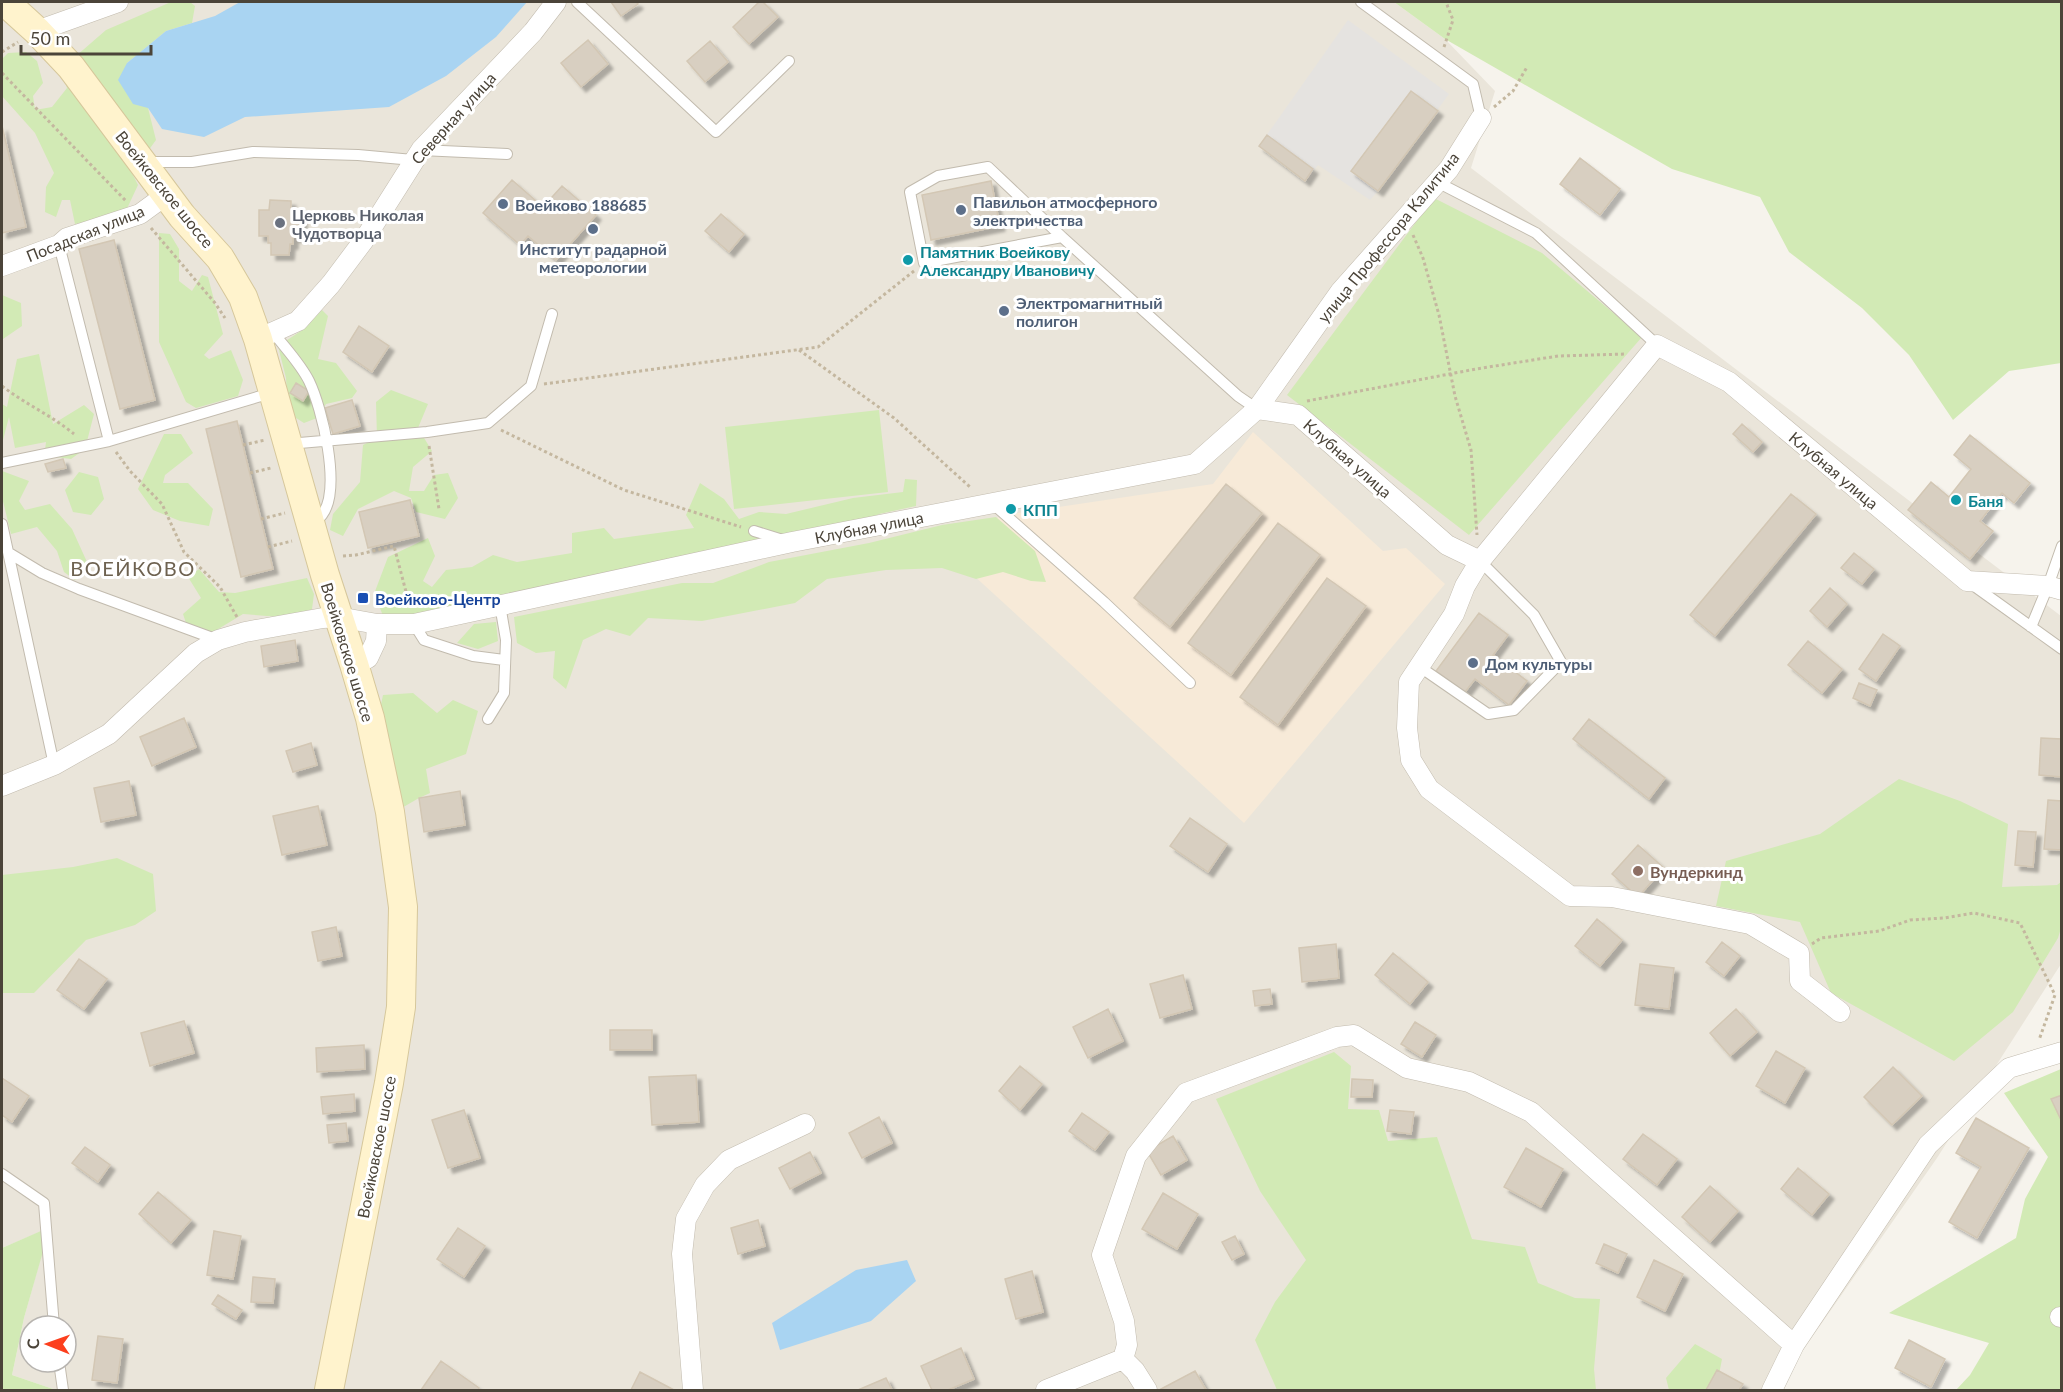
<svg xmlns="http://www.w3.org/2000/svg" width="2063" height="1392" viewBox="0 0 2063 1392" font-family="Lato,sans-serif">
  <defs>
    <filter id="shadow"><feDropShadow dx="5" dy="5" stdDeviation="1.5" flood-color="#0004"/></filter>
  </defs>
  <rect width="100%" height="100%" fill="#f6f3ec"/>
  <path fill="#eae5da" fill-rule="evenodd" d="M2 2H1394L1445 39 1495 91 1471 168 2061 616V964L1937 1158 1787 1373 1783 1390H56L12 1375 24 1318 49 1228 2 1248ZM30 1326H66V1362H30Z"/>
  <path fill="#f7ead8" d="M1253 432 1383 551 1406 548 1445 584 1244 823 936 541 1005 515 1213 484Z"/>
  <path fill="#d2eab5" d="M171 2H190L195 6 192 23 166 31 127 63 148 108 156 140 132 173 138 185 124 215 75 224 70 200H62L56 217 45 212 46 187 54 173 35 133 2 96V59L8 53 26 52 37 61 43 83 33 96 35 110 52 107 67 88 61 69 106 30Z
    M1394 2H2061V363L2009 371 1953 420 1909 355 1862 308 1789 252 1760 197 1672 169 1445 39Z
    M1434 198 1542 253 1642 337 1469 535 1287 395Z
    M159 233 170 234 179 249V281L192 291 202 275 208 277 223 334 204 355 209 359 231 350 243 380 238 396 196 408 186 402 159 342Z
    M2 295 21 303 22 326 3 339 2 338Z
    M322 310 328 316 318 359 336 363 357 391 352 398 326 404 317 418 304 423 288 413 286 378 278 346 304 329Z
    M39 354 53 424 84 405 94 414 85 449 71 459 55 457 45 450 46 442 15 448 9 417 2 444V404L7 407 17 359Z
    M391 390 428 404 418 428 432 451 413 467 409 491H424L434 475 448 473 458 498 445 519 416 512 411 498 394 491 358 509 343 536 330 530 333 514 360 482 363 445 377 438 376 402Z
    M879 410 888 492 734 509 725 427Z
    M164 434H181L193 453 165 475 163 483H188L213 509 209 526 180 521 153 510 138 489Z
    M2 471 29 481 19 501 25 510 50 504 72 529 87 562 75 580 64 572 57 551 37 527 11 534 2 497Z
    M79 472 98 477 104 499 91 515 73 512 65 490Z
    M905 479 917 480 916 506 879 514 862 524 787 536 769 531 747 545 432 616 384 618 374 594 388 557 428 538 435 556 423 581 432 587 446 570 472 567 493 555 517 562 572 553V533L604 528 614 539 694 528 686 515 700 483 724 499 739 519 759 512 786 514 853 498 903 492Z
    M996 517 1035 551 1046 582 1031 581 1003 572 976 579 942 568 886 570 827 579 795 603 702 621 648 618 630 636 606 629 583 640 566 689 553 678 555 651 536 653 517 643 514 617 682 583H713L769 562 869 543 942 525Z
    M199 569 219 592 235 593 307 578 314 594 312 609 293 618 243 614 210 634 189 632 183 614 201 598 188 577Z
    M496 622 498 641 478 649 457 643 474 624Z
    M413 693 437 713 453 700 478 711 466 754 426 769 430 793 419 798 400 809 376 728 383 695Z
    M1899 779 1960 801 2008 824 2002 887 2057 885 2061 882V928L2058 938 2013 1012 1954 1061 1831 993 1800 922 1716 906 1726 861 1820 834Z
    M117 858 153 874 156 911 135 925 86 940 34 993H2V875L73 867Z
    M1334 1052 1351 1066 1348 1109 1379 1110 1388 1141 1437 1137 1472 1239 1525 1247 1538 1283 1575 1298 1600 1299 1594 1369 1596 1390H1277L1255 1340 1275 1302 1306 1260 1260 1191 1216 1099Z
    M2061 1069V1390H1956L1970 1375 1989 1343 1889 1313 2016 1238 2025 1199 2048 1157 2004 1093Z
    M50 1227 24 1318 12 1375 56 1390H2V1248Z
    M1695 1344 1722 1359 1716 1390H1669L1666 1378Z"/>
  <path fill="#e5e3e0" d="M1348 20 1449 94 1378 191 1370 200 1318 165 1305 181 1259 146Z"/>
  <path fill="#a9d4f2" d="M240 2H527L496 37 446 76 389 107 245 117 204 137 162 129 148 108 133 104 118 80 127 63 166 31 215 16Z
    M907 1260 916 1281 871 1321 780 1350 772 1323 856 1270Z"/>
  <path fill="#d8cfc1" stroke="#d3c7b4" stroke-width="1.5" filter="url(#shadow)" d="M611 2H636L638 4 621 16Z
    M759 2H763L778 17 749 44 733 27Z
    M588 40 608 64 581 87 561 63Z
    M710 41 728 62 705 82 687 61Z
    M1411 91 1438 111 1378 191 1351 171Z
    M2 126 26 227 2 233Z
    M1267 135 1313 169 1305 181 1259 146Z
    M1580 158 1620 189 1600 215 1560 184Z
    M512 180 543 207 562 186 596 215 556 260 528 236 520 245 483 213Z
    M991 181 1000 226 931 240 922 195Z
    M270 200 291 201V210H302V237H293V244H290L289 255H271V243H268V236H259V210H269Z
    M721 214 744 234 729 252 705 231Z
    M114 240 155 400 120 409 79 249Z
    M359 326 389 346 372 372 343 352Z
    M296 383 309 391 303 401 290 393Z
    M352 400 360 426 333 434 325 408Z
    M237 421 273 569 241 577 206 429Z
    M1742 424 1762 442 1753 452 1733 434Z
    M1970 435 2030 483 2014 503 2002 493 1980 521 1993 531 1970 559 1908 510 1931 482 1949 497 1971 469 1954 455Z
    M63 459 66 468 48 472 45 464Z
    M1226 484 1262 513 1170 627 1134 598Z
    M1791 494 1816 514 1715 636 1690 615Z
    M410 500 419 536 368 548 359 512Z
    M1278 523 1320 555 1231 675 1188 643Z
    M1854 553 1874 569 1862 584 1841 568Z
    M1327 578 1366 606 1278 725 1240 697Z
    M1830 588 1847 604 1827 627 1810 611Z
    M1479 613 1508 635 1493 655 1527 681 1509 705 1475 679 1465 692 1436 671Z
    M1883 634 1900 646 1876 681 1859 669Z
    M295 640 298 661 264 667 261 646Z
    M1808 641 1842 669 1822 693 1788 665Z
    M1859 683 1877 690 1870 706 1853 698Z
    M184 718 196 747 152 766 140 737Z
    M1589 719 1665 778 1649 799 1573 739Z
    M2041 738 2062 739V777L2039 775Z
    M311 743 317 765 293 772 286 751Z
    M129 781 136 815 101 822 94 788Z
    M460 791 465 825 424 832 419 798Z
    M2048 800 2062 801V850L2044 849Z
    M318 806 327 845 282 855 273 816Z
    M1190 818 1227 844 1208 872 1170 846Z
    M2018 831 2036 832 2033 867 2015 865Z
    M1638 845 1664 868 1638 897 1612 874Z
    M1597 919 1622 940 1600 966 1575 946Z
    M336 927 342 956 318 961 312 932Z
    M1722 942 1740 956 1724 976 1706 962Z
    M1336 944 1339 978 1302 982 1299 948Z
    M1393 953 1428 982 1410 1004 1375 975Z
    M79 959 107 979 84 1009 57 990Z
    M1640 964 1674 968 1669 1009 1635 1005Z
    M1183 975 1192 1009 1160 1018 1150 984Z
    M1270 989 1272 1004 1255 1006 1253 991Z
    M1108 1009 1123 1041 1088 1058 1073 1027Z
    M1736 1009 1757 1032 1730 1056 1710 1033Z
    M184 1021 194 1053 150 1066 141 1033Z
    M1415 1022 1436 1035 1422 1057 1401 1044Z
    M610 1030H652V1050H610Z
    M364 1045 365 1069 317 1072 316 1048Z
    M1776 1051 1805 1068 1785 1103 1756 1086Z
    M1020 1066 1042 1084 1020 1110 999 1091Z
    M1893 1067 1922 1096 1892 1125 1864 1097Z
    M696 1075 699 1122 652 1125 649 1077Z
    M2 1078 29 1096 12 1122 2 1115Z
    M1352 1079 1373 1080 1372 1097H1351Z
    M354 1094 355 1111 323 1114 321 1097Z
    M2062 1095V1122L2051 1099Z
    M464 1110 480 1158 448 1168 432 1120Z
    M1390 1110 1414 1112 1411 1134 1387 1131Z
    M1082 1113 1109 1132 1095 1150 1069 1131Z
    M879 1117 892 1143 862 1158 849 1133Z
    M1976 1118 2029 1148 1977 1238 1949 1222 1981 1167 1956 1153Z
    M346 1123 348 1141 329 1143 327 1125Z
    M1643 1134 1677 1159 1657 1185 1623 1159Z
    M1173 1136 1187 1160 1161 1175 1147 1151Z
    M85 1147 110 1165 98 1182 72 1163Z
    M1526 1148 1563 1169 1541 1207 1504 1187Z
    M810 1152 821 1173 790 1189 779 1168Z
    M1798 1168 1829 1194 1812 1215 1781 1189Z
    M1710 1186 1738 1211 1710 1242 1682 1217Z
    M158 1192 191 1220 171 1243 139 1214Z
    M1163 1193 1198 1214 1177 1249 1142 1229Z
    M758 1220 765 1246 738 1254 731 1228Z
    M458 1228 485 1246 464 1277 437 1259Z
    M214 1231 241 1236 233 1279 207 1275Z
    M1235 1236 1244 1254 1232 1260 1222 1242Z
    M1604 1244 1627 1254 1618 1273 1596 1263Z
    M1654 1260 1683 1274 1665 1311 1637 1297Z
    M1032 1271 1043 1312 1016 1319 1005 1279Z
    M253 1277 275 1279 273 1303 251 1302Z
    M218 1295 242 1310 236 1319 212 1304Z
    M98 1336 123 1339 117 1383 92 1380Z
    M1909 1340 1945 1359 1931 1387 1895 1368Z
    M961 1348 974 1379 948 1390H932L921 1366Z
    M441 1361 479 1388 478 1390H421Z
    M1717 1370 1743 1384 1739 1390H1706Z
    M1195 1371 1206 1390H1162L1161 1389Z
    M640 1372 674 1390H631Z
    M886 1378 892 1390H858Z"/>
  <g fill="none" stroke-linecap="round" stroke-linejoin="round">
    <g stroke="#c2bbae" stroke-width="12">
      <path id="lane" d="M577 2 716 132 789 61
        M1361 2 1473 84 1481 118
        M421 150 507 154
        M147 162H192L253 152 358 155 413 160
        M1437 182 1536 233 1657 345
        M1062 237 988 167 938 176 910 192 924 263 1062 237 1238 396 1257 409
        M59 245 109 441
        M273 332C285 348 300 363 309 381 322 408 342 489 322 515 320 518 315 521 312 524
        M288 444 427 432 488 423 531 386 552 314
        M2 463 109 441 271 393
        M992 503 1104 602 1190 683
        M2 524 54 765
        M754 531 786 541
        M9 553 42 573 79 589 218 640
        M1970 583 2062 649
        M414 624 424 640 473 656 504 660
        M2031 627 2048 586 2062 546
        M1420 667 1488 714 1514 710 1561 662 1534 615 1480 561
        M488 719 504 693 506 640 500 605
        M2 1174 44 1203 54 1326
        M59 1362 63 1390"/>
    </g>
    <g stroke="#c2bbae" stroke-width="21">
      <path id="street" d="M37 31 118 2
        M2 266 59 245 67 238 140 214 166 195
        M258 339 298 321 331 284 364 240 421 150 533 32 556 2
        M1257 409 1298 415 1447 545 1480 561
        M354 664 368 658 376 641 377 624
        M2 786 54 765 109 734 196 653 218 640 245 632 323 618 338 617 377 624H414L792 542 1195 464 1257 409 1340 292 1449 169 1481 118
        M1840 1012 1800 981 1799 953 1750 924 1612 897 1570 896 1429 789 1411 760 1407 728 1409 682 1454 614 1465 586 1480 561 1657 345 1729 382 1967 581 2048 586 2062 590
        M2060 1317H2062
        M1123 1359 1135 1371 1147 1390
        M693 1390 682 1254 686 1219 705 1185 729 1160 805 1124
        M1046 1390 1123 1359 1127 1345 1124 1321 1102 1255 1136 1156 1186 1093 1337 1037 1354 1035 1407 1068 1469 1082 1531 1112 1794 1345 1928 1145 2009 1068 2062 1052
        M1772 1390 1794 1345"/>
    </g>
    <g stroke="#d6c79b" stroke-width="30">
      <path id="secondary" d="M5 2 37 31 71 67 182 216 220 258 243 297 258 339 325 575 354 664 370 718 390 812 403 907 401 1007 389 1083 329 1390"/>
    </g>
    <path stroke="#c4b79f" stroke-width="3" stroke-dasharray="3 3" stroke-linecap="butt" d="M1444 47 1453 20 1446 2
      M2 52 18 42
      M2 73 126 201
      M1494 107 1513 91 1527 67
      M151 228 215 303 225 318
      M1413 235 1423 258 1439 315 1455 396 1471 450 1477 535
      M799 350 894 418 971 488
      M544 384 818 347 914 271
      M2 386C25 404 51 415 74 434
      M1307 401 1476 369 1558 356 1627 354
      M501 430 624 490 741 527
      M243 445 265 440
      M429 446 439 509
      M116 452 130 471 162 504 184 552 220 587 237 617
      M250 473 271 468
      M261 519 285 513
      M268 547 292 541
      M343 556 356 555 394 546 410 607
      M1812 944 1821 938 1879 931 1910 920 1944 918 1974 913 2020 923 2055 995 2039 1040"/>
    <use href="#lane" stroke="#fff" stroke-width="10"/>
    <use href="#street" stroke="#fff" stroke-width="20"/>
    <use href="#secondary" stroke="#fff3cd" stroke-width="28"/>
  </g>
  <g fill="#5c6f8a" stroke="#fff" stroke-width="2">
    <circle cx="503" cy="204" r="6"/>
    <circle cx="961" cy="210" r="6"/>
    <circle cx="593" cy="229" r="6"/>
    <circle cx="1004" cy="311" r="6"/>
    <circle cx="1473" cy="663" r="6"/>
  </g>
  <circle fill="#6b7280" stroke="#fff" stroke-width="2" cx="280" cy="223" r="6"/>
  <g fill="#0f9aa8" stroke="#fff" stroke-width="2">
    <circle cx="908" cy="260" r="6"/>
    <circle cx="1956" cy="500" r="6"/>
    <circle cx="1011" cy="509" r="6"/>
  </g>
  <rect fill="#1a4fb4" stroke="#fff" stroke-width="2" x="357" y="592" width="12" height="12" rx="3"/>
  <circle fill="#8d6e63" stroke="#fff" stroke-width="2" cx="1638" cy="871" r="6"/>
  <g text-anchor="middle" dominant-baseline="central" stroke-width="6" stroke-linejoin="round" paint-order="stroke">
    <g font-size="16" fill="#4b4439" stroke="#fff">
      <text transform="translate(453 118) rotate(-48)">Северная улица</text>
      <text transform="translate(165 189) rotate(51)">Воейковское шоссе</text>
      <text transform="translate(85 233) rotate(-22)">Посадская улица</text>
      <text transform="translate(1388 237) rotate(-51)">улица Профессора Калитина</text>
      <text transform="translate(1348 458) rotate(41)">Клубная улица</text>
      <text transform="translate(1834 470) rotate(40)">Клубная улица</text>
      <text transform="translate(869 527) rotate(-11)">Клубная улица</text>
      <text transform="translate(348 652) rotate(73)">Воейковское шоссе</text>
      <text transform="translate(376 1147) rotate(-79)">Воейковское шоссе</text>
    </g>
    <g font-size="16" font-weight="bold" fill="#4e5e75" stroke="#fff" text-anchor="start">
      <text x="973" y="201">Павильон атмосферного<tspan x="973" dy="18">электричества</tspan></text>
      <text x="515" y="204">Воейково 188685</text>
      <text x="593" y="248" text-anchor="middle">Институт радарной<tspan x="593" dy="18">метеорологии</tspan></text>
      <text x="1016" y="302">Электромагнитный<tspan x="1016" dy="18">полигон</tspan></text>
      <text x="1485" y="663">Дом культуры</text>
    </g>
    <g font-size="16" font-weight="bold" fill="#5b616d" stroke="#fff" text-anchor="start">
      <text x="292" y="214">Церковь Николая<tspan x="292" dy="18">Чудотворца</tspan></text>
    </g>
    <g font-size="16" font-weight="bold" fill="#0d838f" stroke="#fff" text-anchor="start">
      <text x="920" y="251">Памятник Воейкову<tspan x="920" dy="18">Александру Ивановичу</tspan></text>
      <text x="1968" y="500">Баня</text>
      <text x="1023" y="509">КПП</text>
    </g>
    <g font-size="16" font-weight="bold" fill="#164399" stroke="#fff" text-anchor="start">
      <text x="375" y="598">Воейково-Центр</text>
    </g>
    <g font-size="16" font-weight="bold" fill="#785e54" stroke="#fff" text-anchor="start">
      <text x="1650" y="871">Вундеркинд</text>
    </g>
    <g font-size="20" letter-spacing="1.5" fill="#6e6250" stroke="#fff">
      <text x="133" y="568">ВОЕЙКОВО</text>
    </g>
  </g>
  <rect width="2063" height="1392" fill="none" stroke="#4b4439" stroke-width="6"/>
  <g transform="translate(48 1344) rotate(271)"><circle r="28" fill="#ffffff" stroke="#b7b4b0" stroke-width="1.5"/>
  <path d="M0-4.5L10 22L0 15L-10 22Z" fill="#fc3f1d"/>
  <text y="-9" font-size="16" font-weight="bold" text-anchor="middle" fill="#4b4439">С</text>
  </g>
  <path d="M21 45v9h130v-9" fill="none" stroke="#4b4439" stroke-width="3"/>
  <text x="30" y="45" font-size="18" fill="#4b4439" stroke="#ffffff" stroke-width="4.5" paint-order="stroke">50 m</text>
</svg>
